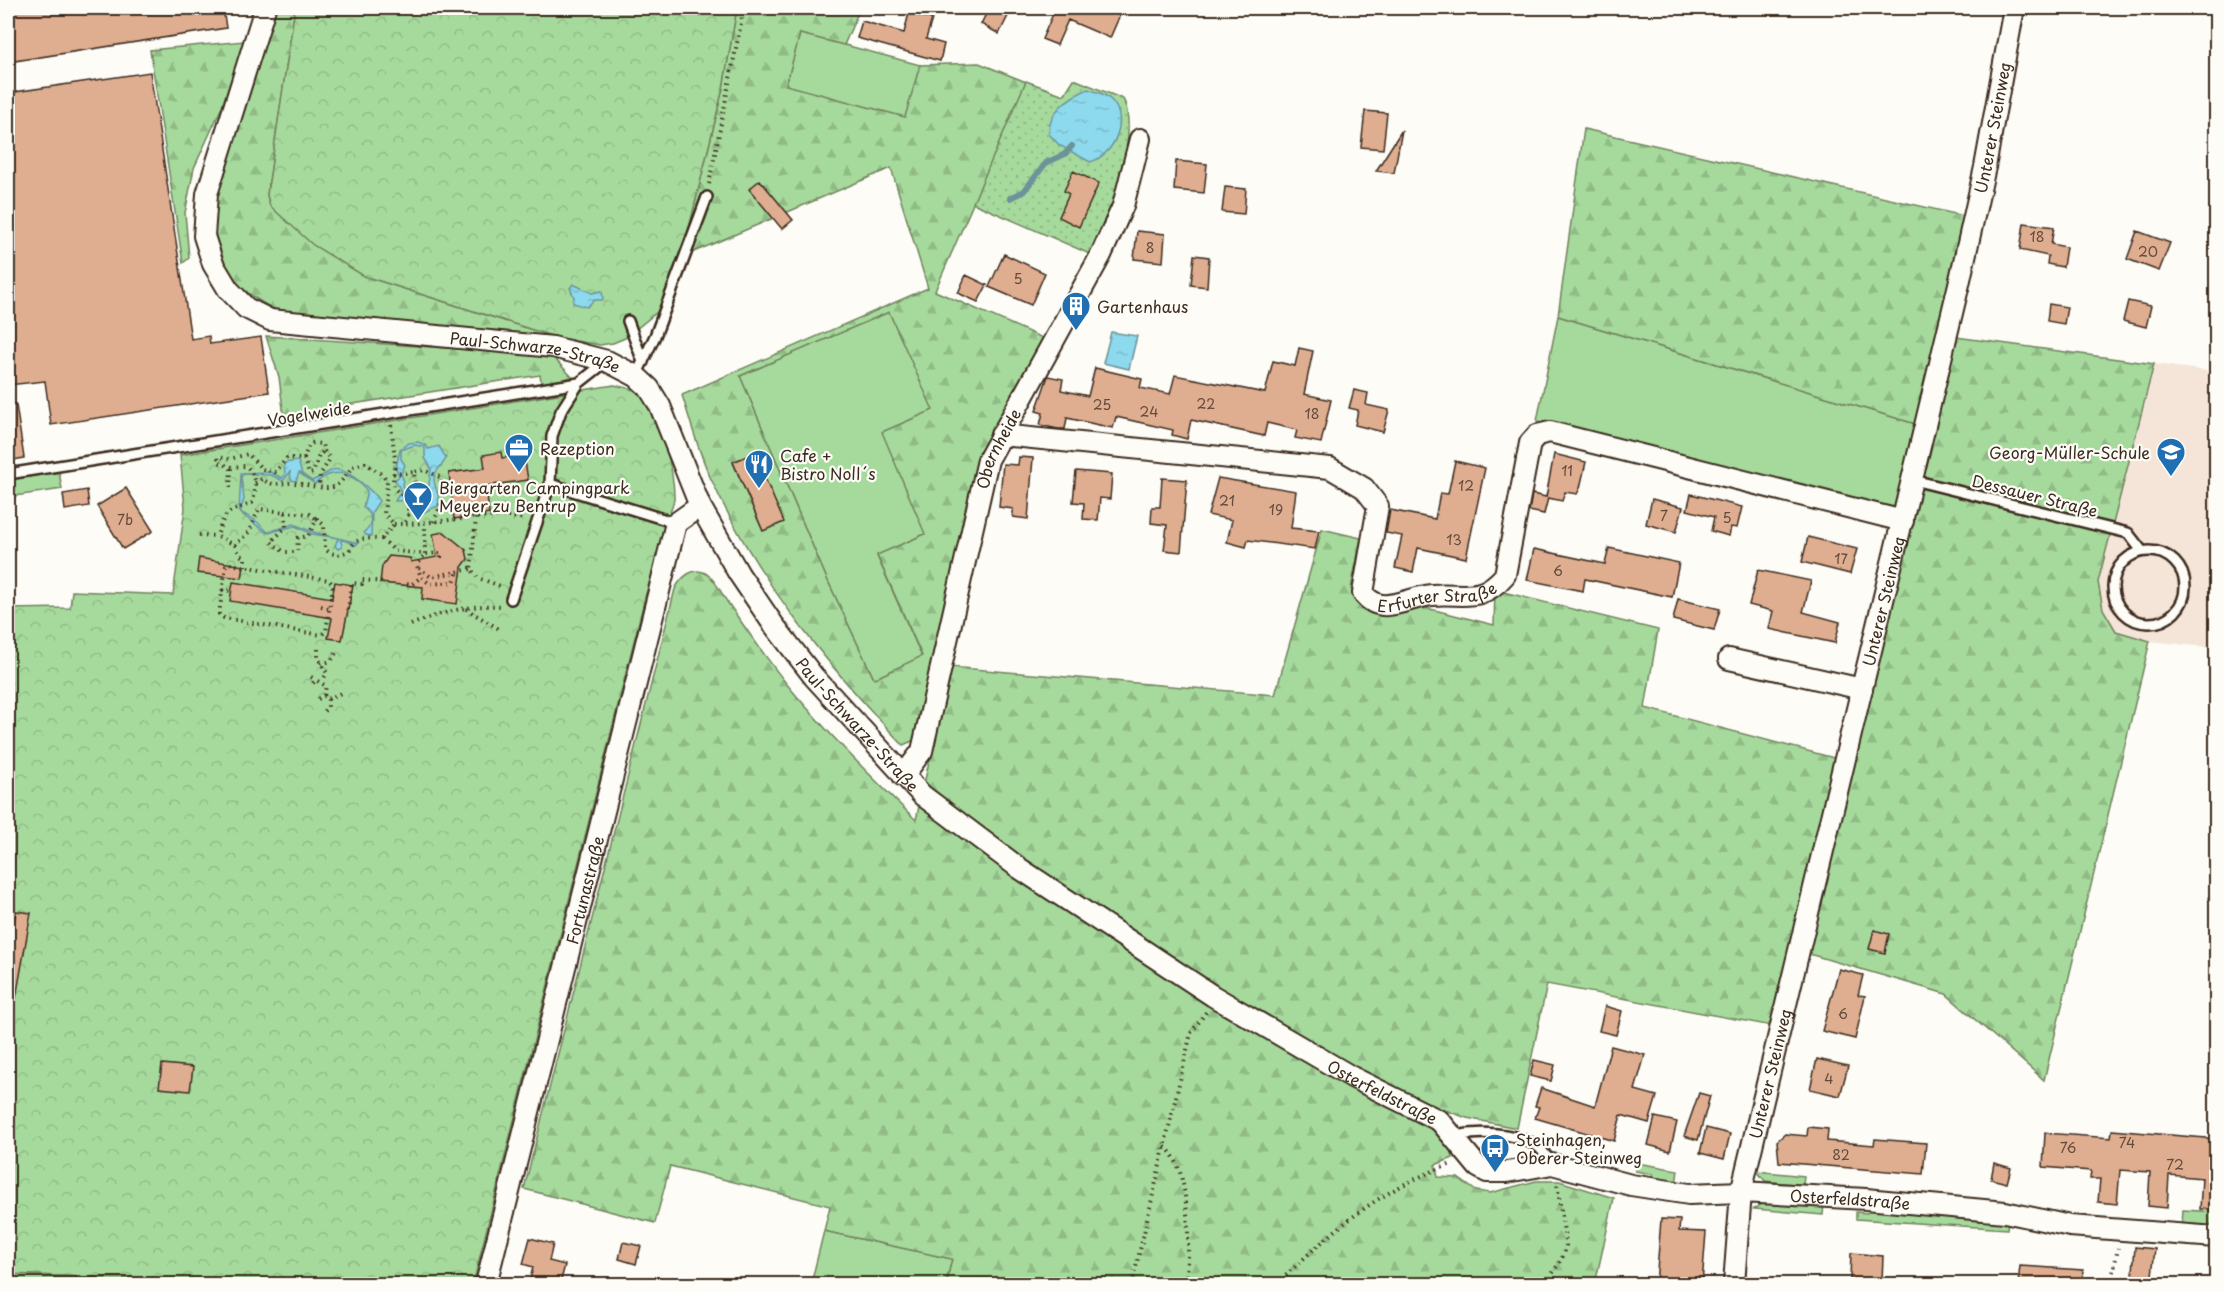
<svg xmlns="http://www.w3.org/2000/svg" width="2224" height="1292" viewBox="0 0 2224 1292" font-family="'Playpen Sans',sans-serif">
  <defs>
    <pattern id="forest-firs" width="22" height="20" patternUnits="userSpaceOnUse" patternTransform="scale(1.5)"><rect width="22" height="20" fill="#a6da9c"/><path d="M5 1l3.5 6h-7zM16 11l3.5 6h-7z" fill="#90bb86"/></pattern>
    <pattern id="park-crowns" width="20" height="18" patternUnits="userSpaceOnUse" patternTransform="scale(1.5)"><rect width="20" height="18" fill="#a6da9c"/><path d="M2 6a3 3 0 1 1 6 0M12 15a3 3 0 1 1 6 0" fill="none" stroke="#90bb86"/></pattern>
    <pattern id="garden-dots" width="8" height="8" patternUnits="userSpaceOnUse" patternTransform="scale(1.5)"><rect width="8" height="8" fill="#a6da9c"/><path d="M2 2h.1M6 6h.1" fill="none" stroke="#90bb86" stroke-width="1.8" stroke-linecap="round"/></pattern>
    <pattern id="water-ripples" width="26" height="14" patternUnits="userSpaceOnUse" patternTransform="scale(1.5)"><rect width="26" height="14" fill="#8dd9ed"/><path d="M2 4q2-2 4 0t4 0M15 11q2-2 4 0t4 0" fill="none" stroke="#7bbacb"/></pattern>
  </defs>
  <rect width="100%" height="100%" fill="#fdfcf7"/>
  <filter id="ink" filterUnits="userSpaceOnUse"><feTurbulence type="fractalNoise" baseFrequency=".0167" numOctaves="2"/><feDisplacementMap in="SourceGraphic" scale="12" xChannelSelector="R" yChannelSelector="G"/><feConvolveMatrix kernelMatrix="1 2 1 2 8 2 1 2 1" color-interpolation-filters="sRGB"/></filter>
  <g filter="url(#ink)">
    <path fill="#f4e5d8" d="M2154 364 2216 372V648L2150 641 2116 631 2103 609 2098 582Z"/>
    <path fill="#a6da9c" stroke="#70825d" stroke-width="1.5" d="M800 33 920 65 906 118 786 85Z
      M889 312 934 410 925 534 877 556 922 657 874 679 826 577 740 376Z
      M1558 316 1919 425 1898 509 1537 421Z
      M59 472 62 489 8 497V480Z
      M1492 1142 1501 1143 1504 1162 1485 1163 1481 1153 1485 1144Z
      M1637 1163 1678 1170 1676 1185 1655 1182 1652 1174 1635 1171Z
      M1757 1171 1804 1176 1803 1185 1765 1181Z
      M1780 1199 1785 1205 1810 1207 1816 1202 1824 1203 1823 1215 1754 1209 1765 1201Z
      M1873 1208 2008 1222 2007 1229 1856 1219V1212L1867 1213Z
      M2183 1210 2216 1212V1229L2182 1226Z
      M824 1231 952 1259 946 1284H811Z
      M8 1274 224 1282 223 1284H8Z"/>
    <path fill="url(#forest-firs)" stroke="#70825d" stroke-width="1.5" fill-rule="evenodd" d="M275 8H295L267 195 270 206 364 276 558 338 284 314C227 288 214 262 213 201Z
      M737 8H860L844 45 800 34 786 85 905 117 920 65 979 63 1026 82 935 291 1045 339 978 458 917 739 903 745C827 665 758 581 712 481 699 454 691 423 682 395L928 288 891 168 682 257 723 88ZM889 312 933 410 882 432 925 534 877 555 922 656 874 679 826 577 740 376ZM753 453H754L763 531 733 463Z
      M244 41 221 109 194 168 185 213 189 258 183 263 150 50Z
      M1584 129 1964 216 1919 425 1558 316Z
      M266 336 551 355 572 377 542 386 540 375 327 408 328 419 285 425 279 377Z
      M1956 337 2154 364 2098 582 2103 609 2116 631 2150 641 2044 1080 1946 994 1809 954 1851 764Z
      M1322 529 1361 538 1351 589 1494 625 1495 590 1658 630 1645 708 1834 758 1772 1026 1547 984 1517 1128 1467 1118 1445 1110 1436 1131 1450 1146 1453 1158 1435 1165 1438 1177 1458 1178 1476 1191 1490 1193 1536 1181H1559L1614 1198 1595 1284H946L952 1259 824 1231 830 1206 670 1166 655 1223 524 1189 675 589C681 578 693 565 707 574 717 581 721 594 728 603 748 632 768 661 790 688 829 735 872 778 916 820L950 667 1275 695Z"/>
    <path fill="url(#park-crowns)" stroke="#70825d" stroke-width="1.5" d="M295 8H737L723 88 682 257 657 312 625 338 613 343 600 345 558 338 364 276 313 245 270 206 267 195Z
      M614 385C622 387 631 388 637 392 659 411 675 472 674 500L645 597 473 1284H223V1282L8 1274V609L70 608 72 591 173 595 185 508 180 455Z"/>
    <path fill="url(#garden-dots)" stroke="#70825d" stroke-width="1.5" d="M1074 79 1123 99C1135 119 1123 182 1115 204 1109 221 1099 238 1092 255L973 203 1026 81 1064 95Z"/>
    <path fill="url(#water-ripples)" stroke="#6c939a" stroke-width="1.5" fill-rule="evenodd" d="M1088 89C1096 92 1104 93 1110 99 1131 118 1114 156 1090 162L1059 145 1049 134C1048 111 1068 98 1088 89Z
      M573 284 592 293 602 291 603 300H594L587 307 573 303 574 297 570 288Z
      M1111 332 1137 336 1129 369 1103 363Z
      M418 442 427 446 428 449 439 446 446 458C443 467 434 469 434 480 435 490 441 495 438 506L424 512 413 507 403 493 401 501H395L401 491 395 480 399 476 396 468 400 449 409 443ZM415 445 425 447V458L431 468 427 502 420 507 414 504 402 486 404 481 401 474 405 465 401 459V450Z
      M298 461 302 474 312 481C319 478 326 473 333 470 345 466 374 492 379 501L372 512 371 536 366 535 364 532 371 525 370 514 363 507 367 491C352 472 333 466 315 484L299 473 296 481 291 480 290 472 283 481 271 475 244 474 241 477 244 499 240 512 255 520 268 532 294 524 313 532 358 543 356 545 341 539 342 547 338 549 335 546 338 538 312 534 295 526 267 533 239 512 241 473 270 472 282 478 285 475 284 463Z"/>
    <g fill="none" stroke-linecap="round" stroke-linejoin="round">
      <path stroke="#6c939a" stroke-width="6" d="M1010 198 1024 191 1046 163 1065 154 1072 146"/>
    </g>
    <path fill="#dfae91" stroke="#3b2a1e" stroke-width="1.5" d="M8 8H223L226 28 8 62Z
      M989 8H1012L999 34 981 24Z
      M1039 8H1123L1110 38 1068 20 1057 45 1042 39 1053 14Z
      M909 13 932 19 926 39 944 44 940 61 857 38 862 21 904 33Z
      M150 72 191 339 209 336 210 344 261 337 269 392 51 425 45 381 8 385V93Z
      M1365 111 1387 113 1383 149 1361 147Z
      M1402 130 1394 173 1376 171Z
      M1176 161 1207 164 1204 193 1174 190Z
      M1073 171 1099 183 1079 227 1059 217 1069 194 1064 191Z
      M760 180 793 220 782 229 749 189Z
      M1225 187 1246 189 1244 214 1222 212Z
      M2024 223 2054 227 2051 244 2066 247 2063 267 2047 264 2048 256 2020 250Z
      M1137 231 1165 234 1163 262 1134 259Z
      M2137 231 2170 243 2159 271 2127 259Z
      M1004 254 1045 273 1031 305 989 287Z
      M1194 255 1209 257 1207 287 1191 285Z
      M966 275 987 285 978 302 958 293Z
      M2128 301 2151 306 2146 327 2123 321Z
      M2049 304 2067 307 2064 324 2047 321Z
      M1299 348 1313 351 1304 394 1331 400 1321 443 1295 438 1297 430 1267 423 1264 436 1191 420 1187 439 1172 435 1173 430 1116 417 1113 428 1067 418 1065 429H1058L1040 425 1043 413 1036 411 1048 376 1063 379 1061 390 1088 396 1095 368 1142 379 1140 388 1170 394 1175 375 1265 393 1273 361 1295 366Z
      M1354 390 1368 393 1366 405 1389 410 1383 432 1355 425 1358 410 1349 408Z
      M16 405 24 458 8 461V406Z
      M501 452 502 458 524 455 528 480 486 486 489 514 454 519 449 473 485 468 483 455Z
      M754 453 784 522 763 531 733 462Z
      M1554 454 1586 462 1580 488 1577 494 1565 492 1562 501 1548 498 1544 514 1529 511 1532 494 1546 497Z
      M1019 457 1033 458 1028 519 1013 517V509L999 507 1003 464 1018 465Z
      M1455 461 1485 468 1466 558 1418 548 1413 572 1395 568 1402 536 1386 533 1390 510 1435 519 1440 493 1448 494Z
      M1076 471 1112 474 1110 499 1100 498 1098 520 1083 519 1084 503 1073 502Z
      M1162 478 1187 480 1181 552 1164 550 1167 525 1151 523 1152 507H1160Z
      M1218 478 1296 491 1291 528 1319 531 1315 549 1248 540 1246 547 1227 542 1232 520 1208 515Z
      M126 488 153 531 123 549 97 506Z
      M87 490 89 506 65 510 63 494Z
      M1691 494 1742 507 1737 528 1731 527 1729 536 1711 531 1714 517 1687 510Z
      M1652 499 1683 507 1676 532 1646 524Z
      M444 532 466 550 468 559 462 567 457 604 422 599 423 587 380 583 382 566 389 556 410 558 411 562 437 557 433 534Z
      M1808 537 1857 549 1850 574 1802 562Z
      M1609 548 1679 563 1672 597 1585 579 1583 591 1527 580 1534 549 1605 564Z
      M199 558 244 566 242 578 197 573Z
      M1758 570 1811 581 1803 612 1840 622 1835 643 1769 629 1773 611 1749 605Z
      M233 582 332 598 335 582 353 585 342 640 328 638 332 618 230 601Z
      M1678 599 1720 609 1714 630 1673 620Z
      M16 911 31 913 16 998 8 997V956Z
      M1874 930 1889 934 1885 953 1869 949Z
      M1839 969 1863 975 1858 995 1865 996 1855 1039 1822 1031Z
      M1605 1006 1622 1011 1616 1035 1599 1031Z
      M1611 1046 1645 1055 1635 1090 1657 1096 1649 1123 1621 1115 1614 1141 1535 1118 1539 1107 1535 1106 1541 1088 1595 1106Z
      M1817 1059 1848 1066 1840 1096 1810 1089Z
      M1534 1060 1555 1065 1551 1081 1530 1076Z
      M162 1064 193 1067 190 1091 159 1088Z
      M1699 1093 1710 1096 1698 1140 1684 1136Z
      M1655 1117 1677 1122 1670 1151 1648 1145Z
      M1808 1127 1828 1129 1827 1141 1874 1145 1875 1139 1926 1143 1923 1174 1779 1162 1777 1141 1785 1134 1807 1136Z
      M1706 1128 1730 1134 1724 1159 1700 1153Z
      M2112 1130 2217 1139V1210L2200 1209 2202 1178 2169 1175 2167 1208 2148 1206 2150 1172 2120 1170 2117 1204 2098 1202 2100 1179H2090L2091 1171 2043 1167 2045 1133 2111 1138Z
      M1994 1163 2011 1168 2007 1183 1991 1179Z
      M1661 1219 1680 1220 1679 1231 1706 1232 1702 1284H1656Z
      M530 1238 553 1244 549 1261 565 1265 560 1284H529L533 1267 523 1264Z
      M623 1242 641 1246 636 1264 619 1259Z
      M2135 1247 2155 1249 2151 1284H2132Z
      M1851 1253 1883 1256 1882 1281 1850 1279Z
      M2020 1266 2083 1270 2082 1284H2018Z"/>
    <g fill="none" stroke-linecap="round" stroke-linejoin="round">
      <g stroke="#3b2a1e" stroke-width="14">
        <path id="lane" d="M628 321 643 362
          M636 376 655 336 707 197
          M8 474 579 383 607 361
          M1913 480 2128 533 2142 551
          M550 484 676 523
          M2113 587a36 36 0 1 1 72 0a36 36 0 1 1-72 0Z
          M511 599 550 484 552 436 561 411 579 383
          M1454 1136C1479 1131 1515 1132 1537 1146 1543 1150 1548 1159 1552 1164"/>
      </g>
      <g stroke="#3b2a1e" stroke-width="24">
        <g id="street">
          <path id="s1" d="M265 8 207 194 204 236 213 264 228 289 246 308 270 320 553 347 607 361 636 376 649 388 660 406 700 506 739 574 773 624 814 677 922 795 1019 868 1213 996 1352 1077 1440 1121 1478 1167 1487 1172H1507L1552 1164 1631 1185 1689 1194 1741 1192 1866 1199 2005 1212 2070 1226 2216 1237"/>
          <path id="s2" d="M1001 435 1330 468 1364 488 1378 506 1363 593C1381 618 1408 597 1432 595 1464 592 1480 604 1505 575L1530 443 1537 435 1550 432 1903 521"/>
          <path d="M1729 659 1862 689"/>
          <path id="s3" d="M903 776 922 751 988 460 1101 255 1123 206 1140 139"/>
          <path id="s4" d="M486 1284 676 523 700 506"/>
          <path id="s5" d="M1734 1284 1741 1192 1959 284 1985 167 2014 8"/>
        </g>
      </g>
      <path stroke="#3b2a1e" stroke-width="4" stroke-dasharray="1.5 4.5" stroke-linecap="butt" d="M709 184 744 8
        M391 425 395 458 393 482 395 489 408 501V515L404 524
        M324 451 330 459 320 475 319 487C337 492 343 479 352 467L365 463 384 476 387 481 384 514 394 524 382 539C366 539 357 535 349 551 339 555 333 556 325 549L324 525 317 519 308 536 298 538 297 552H284L271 542 286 527 285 512 259 509 249 532 235 545 217 536C227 506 228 514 252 503 257 490 256 475 246 466L231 467 218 462V457L230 459 248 454 262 469 275 472 287 458 304 459 309 474 313 473 319 455Z
        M304 459 308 446 313 443 322 444 324 451
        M393 474 414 472
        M255 483 262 479C274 488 282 482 294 483 302 484 311 486 318 487
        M230 488 231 467
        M285 512 309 514 317 519
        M408 515 417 504 414 472 424 470 440 477 444 496 433 524
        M476 518 471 569 478 578 503 587
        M394 524C438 525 482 511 525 519
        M199 535 217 536
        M382 539 395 551 425 554V525
        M235 545 240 555 245 558V566
        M441 558V553L425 554 417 566 421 577 430 584 454 582 458 571
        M230 564 329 580 333 585 326 631 321 635 224 618 219 614 226 566Z
        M419 568 431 577 471 569
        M407 584 411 585 421 577
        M222 590 231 591
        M321 606 329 608
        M466 609 501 630
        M348 610 352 583 362 584V580L386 582
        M411 625C439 613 470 604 501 606
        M318 649V658L327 673 322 681
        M321 664 331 661 336 653 334 651
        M311 677 316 680
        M313 683 316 680 326 686 324 696
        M318 699 324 696 328 699V707L321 714
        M328 699 341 693
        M1165 1147C1191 1165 1190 1254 1186 1284
        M1132 1284 1191 1033 1206 1012
        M1277 1284C1333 1230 1377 1190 1452 1164
        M1548 1284C1552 1270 1564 1260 1566 1246L1557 1183
        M2111 1284 2118 1248"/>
      <use href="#lane" stroke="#fdfcf7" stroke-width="9"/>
      <use href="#street" stroke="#fdfcf7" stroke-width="20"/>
    </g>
  </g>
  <defs>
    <g id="building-pin" transform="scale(1.5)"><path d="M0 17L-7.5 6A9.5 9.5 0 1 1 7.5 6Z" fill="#1f6fb2" stroke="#fdfcf7"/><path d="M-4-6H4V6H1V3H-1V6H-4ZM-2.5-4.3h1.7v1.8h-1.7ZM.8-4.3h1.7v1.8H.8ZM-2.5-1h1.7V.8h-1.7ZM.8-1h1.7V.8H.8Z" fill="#fff"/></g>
    <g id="office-pin" transform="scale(1.5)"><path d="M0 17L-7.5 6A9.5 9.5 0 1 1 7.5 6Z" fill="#1f6fb2" stroke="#fdfcf7"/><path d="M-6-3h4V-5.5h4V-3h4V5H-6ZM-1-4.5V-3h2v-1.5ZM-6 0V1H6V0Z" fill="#fff"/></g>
    <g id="school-pin" transform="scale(1.5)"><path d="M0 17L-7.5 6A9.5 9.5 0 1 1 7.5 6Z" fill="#1f6fb2" stroke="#fdfcf7"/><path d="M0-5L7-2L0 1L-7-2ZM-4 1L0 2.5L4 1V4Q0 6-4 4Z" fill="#fff"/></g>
    <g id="restaurant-pin" transform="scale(1.5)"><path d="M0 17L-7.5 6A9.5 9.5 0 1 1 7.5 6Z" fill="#1f6fb2" stroke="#fdfcf7"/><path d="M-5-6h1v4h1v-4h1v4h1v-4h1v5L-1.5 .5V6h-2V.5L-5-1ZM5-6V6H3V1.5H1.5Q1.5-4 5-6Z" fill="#fff"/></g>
    <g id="bar-pin" transform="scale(1.5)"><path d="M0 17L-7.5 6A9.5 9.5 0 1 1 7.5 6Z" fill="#1f6fb2" stroke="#fdfcf7"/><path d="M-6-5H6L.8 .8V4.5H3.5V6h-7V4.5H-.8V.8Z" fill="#fff"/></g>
    <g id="bus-pin" transform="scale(1.5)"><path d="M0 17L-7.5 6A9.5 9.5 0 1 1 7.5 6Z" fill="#1f6fb2" stroke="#fdfcf7"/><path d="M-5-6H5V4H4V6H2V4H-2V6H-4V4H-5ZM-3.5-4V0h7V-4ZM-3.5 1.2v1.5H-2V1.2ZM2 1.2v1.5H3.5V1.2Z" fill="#fff"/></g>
  </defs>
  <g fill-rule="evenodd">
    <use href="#building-pin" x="1076" y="306"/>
    <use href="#office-pin" x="519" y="448"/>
    <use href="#school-pin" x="2171" y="452"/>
    <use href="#restaurant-pin" x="759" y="464"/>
    <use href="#bar-pin" x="418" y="496"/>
    <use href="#bus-pin" x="1495" y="1148"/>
  </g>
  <g text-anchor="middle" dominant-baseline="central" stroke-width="4.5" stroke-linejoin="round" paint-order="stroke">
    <g font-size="14" fill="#644b3b">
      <text x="2037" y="236">18</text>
      <text x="1150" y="247">8</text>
      <text x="2148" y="251">20</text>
      <text x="1018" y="278">5</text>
      <text x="1206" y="403">22</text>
      <text x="1102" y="404">25</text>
      <text x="1149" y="411">24</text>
      <text x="1312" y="413">18</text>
      <text x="1567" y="470">11</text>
      <text x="1466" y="485">12</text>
      <text x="1227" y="500">21</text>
      <text x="1276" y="509">19</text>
      <text x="1664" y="515">7</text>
      <text x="1727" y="517">5</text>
      <text x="125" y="519">7b</text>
      <text x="1454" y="539">13</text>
      <text x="1841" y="558">17</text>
      <text x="1558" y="570">6</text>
      <text x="1843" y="1013">6</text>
      <text x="1829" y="1078">4</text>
      <text x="2127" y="1142">74</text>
      <text x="2068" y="1147">76</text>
      <text x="1841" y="1154">82</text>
      <text x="2175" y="1164">72</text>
    </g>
    <g font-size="16" fill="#3b2a1e" stroke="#fdfcf7">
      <text stroke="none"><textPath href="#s5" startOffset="1186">Unterer Steinweg</textPath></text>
      <text stroke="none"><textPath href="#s1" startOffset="616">Paul-Schwarze-Straße</textPath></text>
      <text transform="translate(309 413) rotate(-9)">Vogelweide</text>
      <text stroke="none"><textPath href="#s3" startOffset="344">Obernheide</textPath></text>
      <text transform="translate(2035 495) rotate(14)">Dessauer Straße</text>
      <text stroke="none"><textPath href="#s2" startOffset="560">Erfurter Straße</textPath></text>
      <text stroke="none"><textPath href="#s5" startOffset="700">Unterer Steinweg</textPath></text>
      <text stroke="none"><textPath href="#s1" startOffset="1138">Paul-Schwarze-Straße</textPath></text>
      <text stroke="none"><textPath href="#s4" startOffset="406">Fortunastraße</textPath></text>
      <text stroke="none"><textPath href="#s5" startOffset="214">Unterer Steinweg</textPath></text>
      <text stroke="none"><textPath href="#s1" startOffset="1782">Osterfeldstraße</textPath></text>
      <text stroke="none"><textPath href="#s1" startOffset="2284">Osterfeldstraße</textPath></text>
    </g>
    <g font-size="16" fill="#3b2a1e" stroke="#fdfcf7" text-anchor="start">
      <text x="1097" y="306">Gartenhaus</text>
      <text x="540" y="448">Rezeption</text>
      <text x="2150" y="452" text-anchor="end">Georg-Müller-Schule</text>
      <text x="780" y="455">Cafe +<tspan x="780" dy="18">Bistro Noll´s</tspan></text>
      <text x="439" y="487">Biergarten Campingpark<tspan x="439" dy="18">Meyer zu Bentrup</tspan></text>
      <text x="1516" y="1139">Steinhagen,<tspan x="1516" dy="18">Oberer Steinweg</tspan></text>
    </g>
  </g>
  <rect width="2224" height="1292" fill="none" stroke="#fdfcf7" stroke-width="30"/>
  <rect x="15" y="15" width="2194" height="1262" fill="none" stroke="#3b2a1e" stroke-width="2" filter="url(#ink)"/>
</svg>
